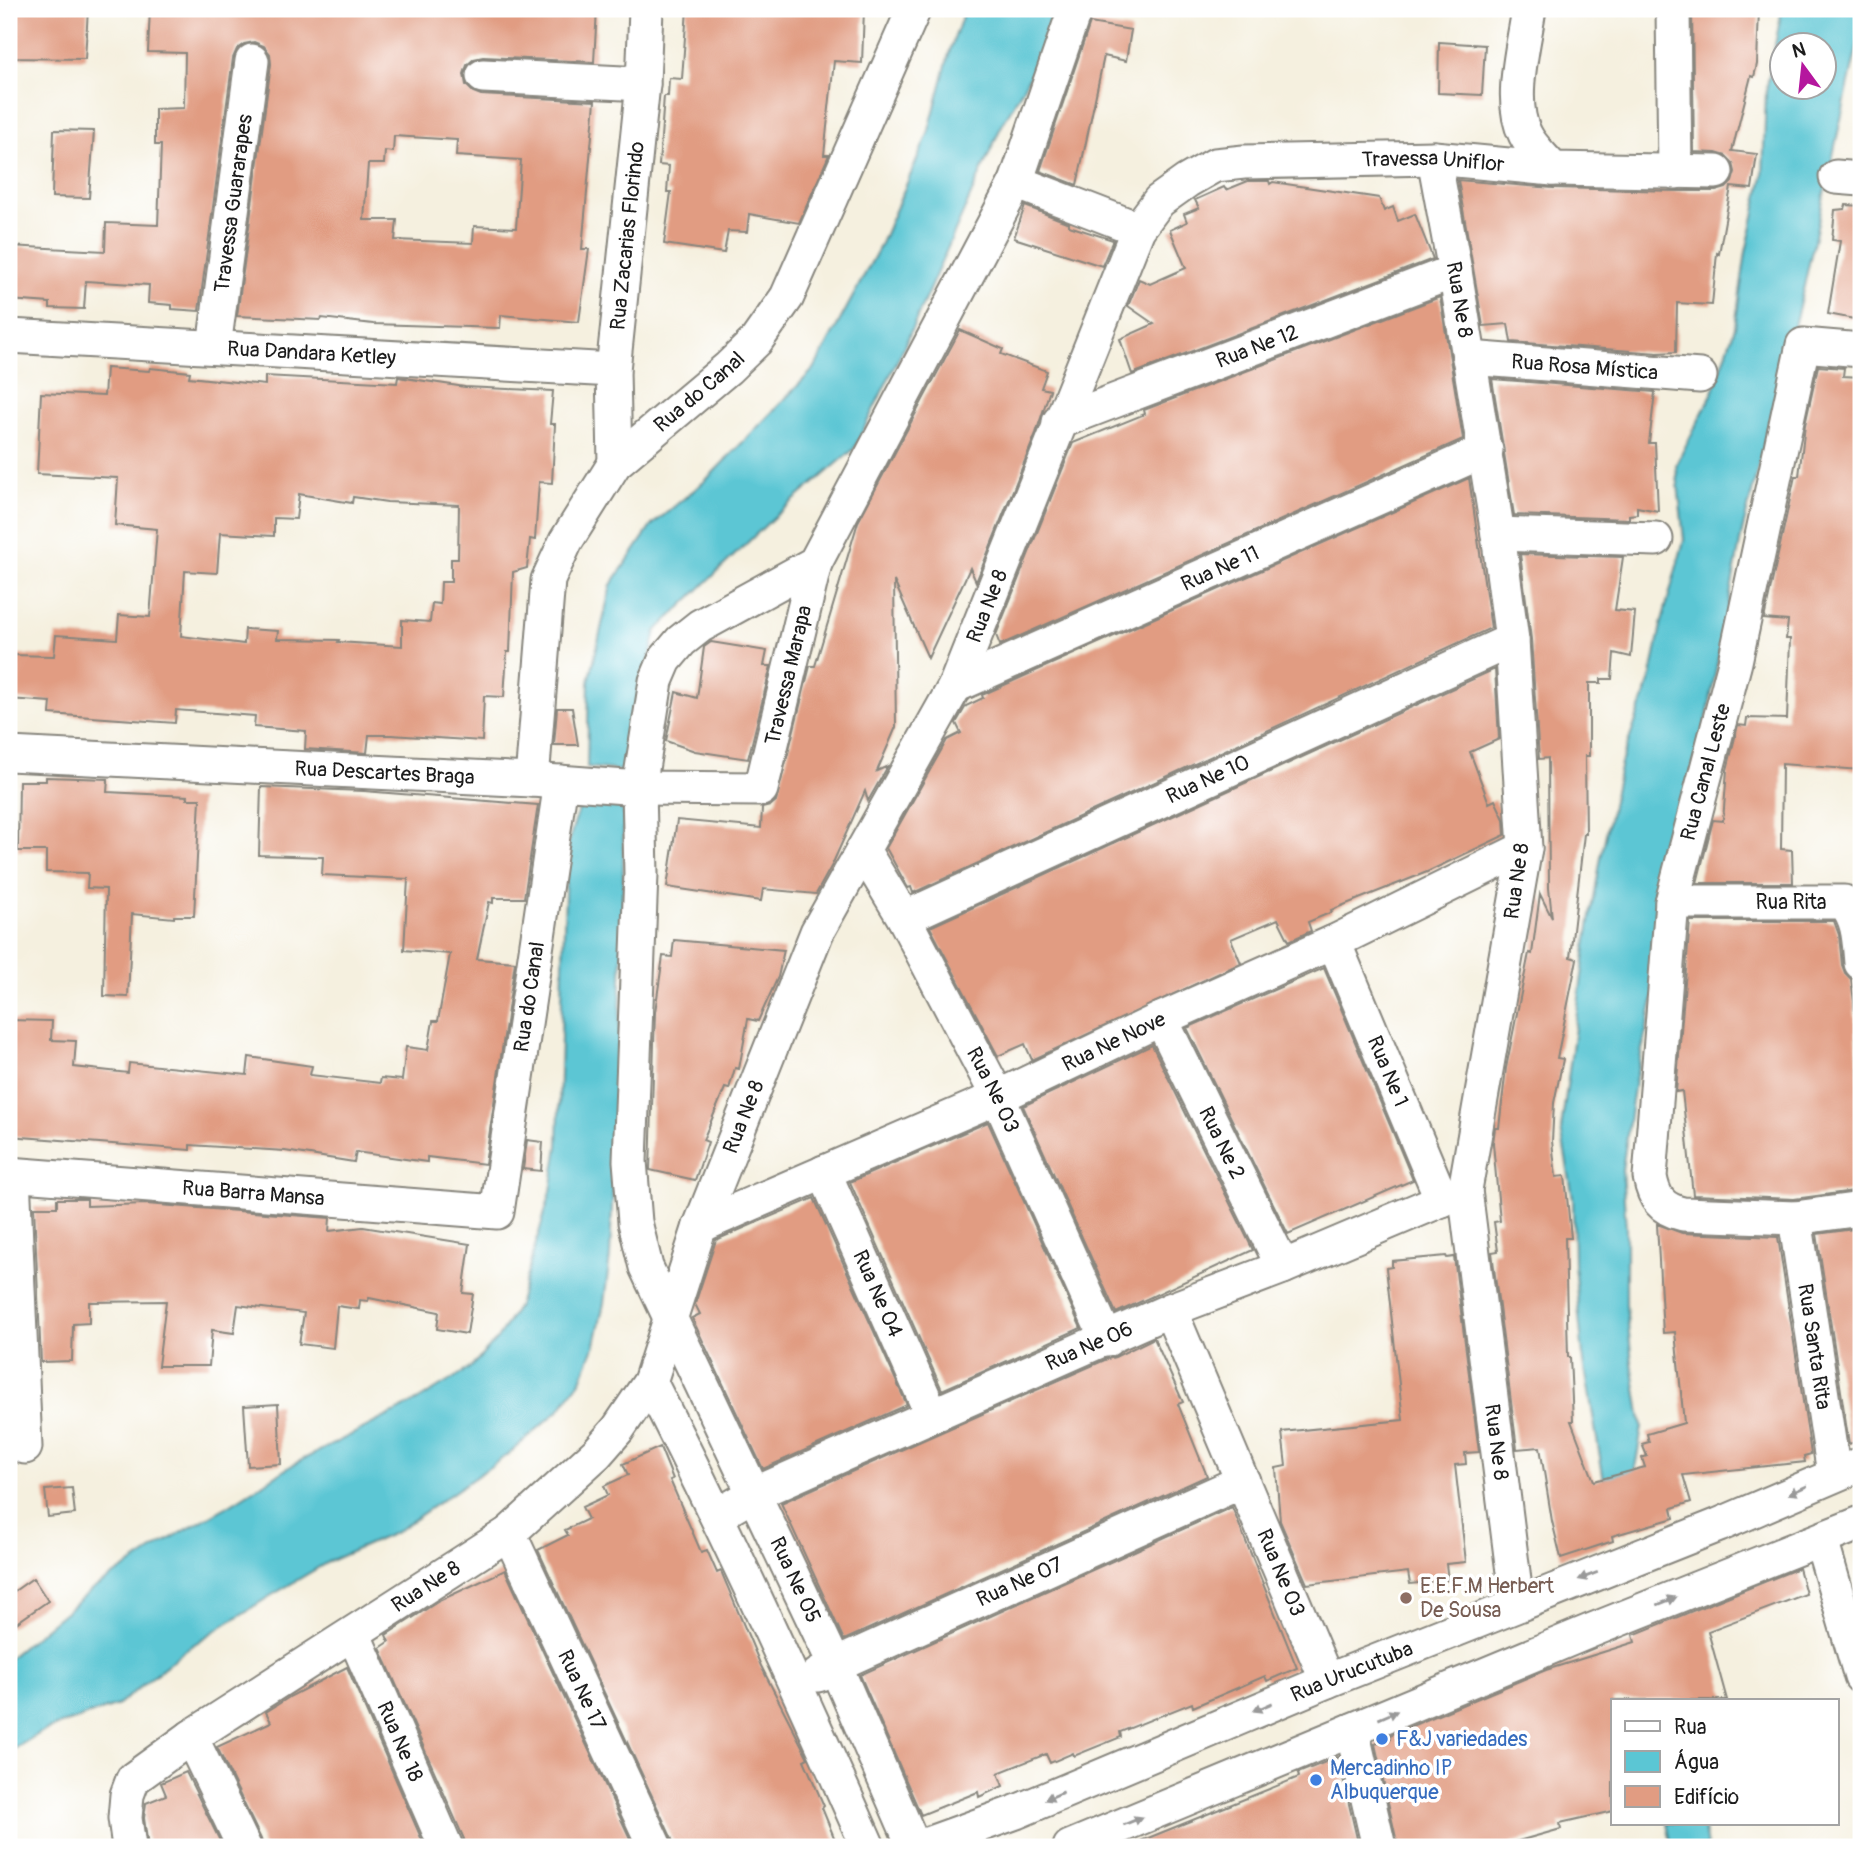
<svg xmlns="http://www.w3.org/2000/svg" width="1870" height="1856" viewBox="0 0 1870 1856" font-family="Pangolin,sans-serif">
  <rect width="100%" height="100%" fill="#fff"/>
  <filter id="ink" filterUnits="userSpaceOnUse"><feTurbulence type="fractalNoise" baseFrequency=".0143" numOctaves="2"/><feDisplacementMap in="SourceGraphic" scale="14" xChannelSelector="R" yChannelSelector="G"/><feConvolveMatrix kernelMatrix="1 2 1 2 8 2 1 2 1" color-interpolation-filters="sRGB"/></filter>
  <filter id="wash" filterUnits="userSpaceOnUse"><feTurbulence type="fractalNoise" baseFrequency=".00686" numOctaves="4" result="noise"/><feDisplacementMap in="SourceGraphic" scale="28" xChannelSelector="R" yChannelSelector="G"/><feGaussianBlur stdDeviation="1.57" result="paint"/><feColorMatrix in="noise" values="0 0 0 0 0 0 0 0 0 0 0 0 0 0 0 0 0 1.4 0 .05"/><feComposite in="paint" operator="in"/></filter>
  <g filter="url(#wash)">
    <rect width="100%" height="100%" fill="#f5f0df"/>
    <path fill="#5bc6d4" stroke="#3c7178" stroke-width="2" fill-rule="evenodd" d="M965 9H1057L1046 47 1000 129 904 347 854 449 773 518 656 631 638 710 631 772 587 767 589 682 611 585 652 525 705 481 814 369 880 246 928 134 950 50Z
      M1782 9H1861V29L1804 286 1742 532 1655 992 1635 1081 1622 1170 1626 1228V1305L1632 1363 1642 1427 1634 1475 1606 1493 1583 1356 1574 1265 1573 1198 1561 1130 1587 939 1601 857 1621 763 1650 681 1661 625 1684 540 1676 465 1714 390 1735 327 1746 252 1763 176 1766 91ZM1783 46H1825V88H1783Z
      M583 797 623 800C625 952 616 1104 610 1256L604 1303 595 1344 581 1380 559 1410 510 1453 396 1532 328 1562 267 1598 185 1650 118 1705 45 1730 9 1752V1658L93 1589 168 1540 228 1506 294 1464 417 1401 470 1368 497 1339 518 1306 551 1191 558 1146 565 892 569 840Z
      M1667 1823H1703L1707 1847H1672Z"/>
    <g id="blocks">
      <path fill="#e19c82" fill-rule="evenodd" d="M9 9H88L85 59 9 58Z
        M150 9H597L594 62 483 57 474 59 467 65 464 74 466 85 473 92 481 95 595 101 582 249H589L579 322 501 315 500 328 373 324 322 318 321 320 237 316 271 64 270 54 264 46 254 42 244 44 237 49 233 58 199 311 172 309V305L148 303 149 285 86 281 84 309 50 308V303L9 300V246L105 251 106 223 158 225 161 145H155V109L184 108 185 53 148 52ZM394 136 457 140 456 156 521 160 516 228 474 226 473 243 395 240 397 220H364L368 164H384L385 151 393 152Z
        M687 9H864L862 63 834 61 824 155H829L799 223 749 214 747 232 728 231 724 253 664 244 671 192H667L669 166 659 165 664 96H668L669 78 682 79Z
        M1692 9H1759L1757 64 1754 77 1751 76 1732 151 1757 154 1752 189 1731 187 1719 254 1717 253 1712 305 1677 303 1676 352 1658 353 1511 342 1508 324 1483 326 1458 180 1553 188 1675 191H1716L1726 188 1732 182 1735 172 1733 163 1726 156 1716 153 1694 152Z
        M1090 23 1131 30 1126 61 1104 56 1077 185 1040 171Z
        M1439 42 1485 45 1482 95 1438 93Z
        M54 130 94 131 89 198 52 197Z
        M1248 181H1269L1270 184 1273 182 1379 198 1384 211 1393 207 1398 221 1415 214 1433 259 1132 374 1120 339 1154 324 1128 306 1139 279 1150 284 1186 268 1170 230 1187 222 1184 214 1199 208 1195 200 1224 187 1226 190Z
        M1846 205 1861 206V318L1854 317V319L1828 314 1840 241 1832 240 1835 210 1845 209Z
        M1025 206 1069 223V226L1113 240 1102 266 1014 238Z
        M1440 297 1463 439 1000 645 996 635 1073 443 1145 414 1144 410Z
        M960 330 1003 349 1001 354 1047 371 1041 388 1050 390 1036 433 976 582 970 568 928 658 894 581 896 727 877 771 888 766 868 801 865 791 832 865 816 894 763 889 761 901 667 887 677 820 761 828 762 808 770 806 776 801 810 666H815L858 522Z
        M1818 366 1844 368 1843 376 1861 377V770L1782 764 1781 849 1792 850 1793 883H1697L1713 820 1723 821 1727 770 1738 725 1746 726 1747 718 1787 719 1790 639H1786L1788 621 1764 619 1795 476H1799L1805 425Z
        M106 368 149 371 150 368 190 372 189 377 265 385V376L397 383 398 377 465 387 553 391 550 424H555L552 483 539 482 535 540 530 539 527 568 513 572 510 652H507L504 697 484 696 482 741 391 735H369L367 753 305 749 306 731 254 727 255 716 176 710 175 723 50 714 51 702 9 699 11 655 54 656 56 635 117 639 119 615 150 617 157 529 115 525 118 478 37 474 41 393 104 396ZM299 494 352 503 353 497 387 502 459 505 458 559H451V582H441L440 604 432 603 430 622 402 620V646L338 642 339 640 277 639 278 631 245 629 244 644 181 636 185 571 217 573 220 533 274 536V518L296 519Z
        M1492 379 1655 392 1649 443H1655L1658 511 1637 507V514L1629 515V519L1514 515Z
        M1469 478 1491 628 913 893 911 887 908 888 886 848 947 740 961 733 956 723 966 706 983 698 982 695Z
        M1520 554 1623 557 1615 610 1635 612 1631 657 1614 653 1612 679H1601V683H1589V756H1585L1586 834H1584L1570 957 1577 959 1557 1058 1563 1059 1554 1103 1552 1141 1556 1177 1565 1176 1571 1238H1565L1568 1357H1570L1573 1421H1571L1594 1481 1645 1467 1642 1458 1647 1456 1642 1444 1649 1442 1647 1434 1684 1423 1675 1332 1663 1333 1657 1224 1682 1233 1778 1237 1811 1454 1804 1456 1805 1462 1683 1475 1691 1502 1672 1508 1674 1518 1612 1536 1613 1541 1561 1558 1552 1521 1540 1447 1517 1449 1492 1252 1498 1251 1494 1222 1500 1221 1493 1143 1495 1128H1499L1506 1068 1529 953 1532 954 1540 894 1552 918 1549 888 1548 758 1539 759 1531 639Z
        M711 642 767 651 764 666H771L748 759 695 751 666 741 676 692 697 698 704 647Z
        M1495 669 1499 739 1470 752 1489 803 1495 800 1504 819 1505 835 1427 872 1331 910 1332 912 1308 922 1311 931 1289 941 1278 919 1231 939 1241 963 1032 1060 1025 1044 998 1056 930 927Z
        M557 708H572L578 745H554Z
        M46 777 108 779 107 792 188 796 187 799H200L194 916H174V918L132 914 128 997 104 996 106 889 87 888 88 873 46 872V851H18L19 781H46Z
        M261 787 364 791 538 805 524 898H493V903L489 902 477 959 515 962 485 1164 427 1157V1162L356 1152 354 1162 285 1151 190 1145V1150L9 1136V1020L52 1021 51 1040 76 1041 74 1067 128 1073 129 1063 247 1075 249 1057 312 1066 310 1075 380 1083 381 1078 402 1080 406 1047 428 1050 433 1021H438L450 954 404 950 408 879 322 875 323 857 259 855Z
        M1690 921H1834L1839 935 1842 965 1845 973 1851 979 1854 1001 1861 1111V1190L1794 1199 1693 1195 1682 1091 1676 1092Z
        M674 940 784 950 778 977 758 1021 748 1019 739 1069 735 1068 729 1089 725 1088 703 1140 708 1142 695 1180 650 1170 655 1012 663 956 672 957Z
        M1324 968 1413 1180 1288 1234 1187 1028Z
        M1152 1045 1253 1250 1116 1313 1023 1106Z
        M988 1122 1081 1328 942 1390 850 1182Z
        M527 1140 543 1142 541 1171 523 1169Z
        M814 1198 907 1405 763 1469 692 1318 700 1314 695 1304 716 1240Z
        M57 1199H87V1206L146 1204 330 1218 329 1231 363 1227 470 1244 463 1293 473 1294 467 1334 437 1329 439 1312 369 1298 368 1301 360 1300 359 1309 337 1306 333 1348 299 1344 304 1313 238 1305 234 1333 212 1330 209 1366H158L166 1301 89 1302V1323L73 1324 72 1361 41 1362 34 1207H57Z
        M1861 1228V1440L1849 1444 1817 1234Z
        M1446 1256 1447 1258 1454 1257 1479 1452 1465 1453 1466 1464 1455 1465 1466 1562 1446 1564 1448 1580 1410 1584 1408 1572 1307 1584 1280 1521 1276 1468 1286 1466 1282 1432 1403 1420 1386 1268 1392 1267V1261Z
        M1154 1338 1183 1402 1178 1404 1207 1476 844 1640 781 1503 1107 1359 1115 1357Z
        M278 1404 281 1464 248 1466 244 1406Z
        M660 1447 673 1479 670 1480 701 1552 707 1550 717 1573 721 1571 761 1666 808 1758 804 1760 824 1806 822 1808 838 1847H674L672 1839 538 1550 568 1535 565 1530 588 1519 582 1507 608 1495 604 1486 628 1475 623 1464Z
        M72 1488 75 1514 48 1517 45 1490Z
        M1232 1507 1297 1668 1267 1681 1265 1676 1193 1707 1192 1703 1120 1732 1121 1737 1074 1756 1073 1753 1050 1763 1046 1754 998 1773 1003 1786 979 1797 978 1792 921 1815 860 1675Z
        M1799 1568 1806 1594 1708 1631 1727 1700H1613V1811L1560 1823 1561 1829 1511 1843 1512 1847H1398L1375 1744 1391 1739 1390 1735 1546 1670 1635 1642 1633 1635Z
        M505 1570 634 1847H465L464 1839 380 1648 389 1642 386 1635 439 1601Z
        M33 1578 48 1601 9 1628V1595Z
        M347 1667 425 1847H263L261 1839 217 1747 271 1722 266 1712 291 1696Z
        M1338 1757 1359 1847H1126L1299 1777 1298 1773Z
        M186 1772 223 1847H148L144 1818 146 1803 166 1795 161 1783Z"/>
    </g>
  </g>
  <g filter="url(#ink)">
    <use href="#blocks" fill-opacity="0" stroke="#88867e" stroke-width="2"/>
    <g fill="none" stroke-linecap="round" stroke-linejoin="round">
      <g stroke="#88867e" stroke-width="37">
        <g id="minor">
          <path d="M1529 9C1524 45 1508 101 1525 134 1531 147 1544 158 1553 169"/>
          <path d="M1673 9 1675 172"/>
          <path d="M483 76 643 84"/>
          <path id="s1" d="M1434 158 1455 271 1498 534 1512 640 1525 848 1465 1190 1517 1604"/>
          <path d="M1836 177 1861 179"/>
          <path d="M1016 182 1138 229"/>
          <path id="s2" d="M9 336 613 370"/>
          <path id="s3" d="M214 347 252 61"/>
          <path d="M1861 350 1803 345 1735 662 1672 902 1650 1177C1654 1198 1661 1209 1683 1214L1795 1218 1861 1209"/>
          <path id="s4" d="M1469 358 1700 376"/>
          <path id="s5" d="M1059 422 1455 271"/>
          <path id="s6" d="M615 463 613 370 643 84 646 9"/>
          <path d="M1498 534 1656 539"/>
          <path id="s7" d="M955 686 1486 450"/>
          <path id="s8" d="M9 754 532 780 639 788 761 789 815 563"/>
          <path id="s9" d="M532 780 548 580 566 541 615 463 728 368 756 341 787 297 914 9"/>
          <path id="s10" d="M863 850 904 918 998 1097 1107 1340"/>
          <path id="s11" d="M1672 902H1844C1859 919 1859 941 1861 963"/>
          <path id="s12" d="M904 918 1512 640"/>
          <path id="s13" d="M1334 942 1442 1200"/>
          <path id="s14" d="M1161 1019 1283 1267"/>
          <path id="s15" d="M824 1172 932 1415"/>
          <path id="s16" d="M9 1174 497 1212 561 782"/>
          <path d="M13 1175 25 1447"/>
          <path id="s17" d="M1795 1218 1834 1474"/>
          <path id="s18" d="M700 1226 998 1097 1161 1019 1334 942 1525 848"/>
          <path id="s19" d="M1170 1310 1327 1681"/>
          <path d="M650 1382C728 1535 799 1690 868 1847"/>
          <path id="s20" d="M718 1515 754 1494 1170 1310 1283 1267 1465 1190"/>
          <path id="s21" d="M509 1533 655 1847"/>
          <path d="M1821 1540 1861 1677"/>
          <path id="s22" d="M354 1635 446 1847"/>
          <path id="s23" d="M818 1675 835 1665 1243 1481"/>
          <path d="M1352 1730 1379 1847"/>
          <path d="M191 1737 244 1847"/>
          <path id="s24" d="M129 1847 125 1818 127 1795 133 1779 191 1737 509 1533 597 1453 618 1429 650 1382 700 1226 817 932 955 686 1138 229 1159 201 1187 181 1215 165 1244 162 1434 158 1553 169 1716 172"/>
          <path d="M914 1847 835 1665 646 1267 635 1222 630 1161 641 874 639 788 656 681 665 660 681 641 700 626 815 563 1016 182 1075 9"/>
          <path id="s25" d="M919 1847 1016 1812 1327 1681 1719 1525 1861 1464"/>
          <path d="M1070 1847 1590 1631 1861 1523"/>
        </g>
      </g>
      <use href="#minor" stroke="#fff" stroke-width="33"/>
    </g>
    <defs><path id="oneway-solid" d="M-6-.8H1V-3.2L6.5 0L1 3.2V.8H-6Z" transform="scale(1.75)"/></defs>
    <g fill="#999">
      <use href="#oneway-solid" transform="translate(1798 1490) rotate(156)"/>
      <use href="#oneway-solid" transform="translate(1588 1576) rotate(159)"/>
      <use href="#oneway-solid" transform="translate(1667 1601) rotate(-22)"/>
      <use href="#oneway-solid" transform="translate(1263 1707) rotate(157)"/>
      <use href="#oneway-solid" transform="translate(1388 1715) rotate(-23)"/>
      <use href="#oneway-solid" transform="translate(1054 1796) rotate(157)"/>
      <use href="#oneway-solid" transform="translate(1133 1821) rotate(-22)"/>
    </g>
  </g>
  <circle fill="#8d6e63" stroke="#fff" stroke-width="2.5" cx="1406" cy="1598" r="7"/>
  <g fill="#3f7fe0" stroke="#fff" stroke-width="2.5">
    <circle cx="1382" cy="1739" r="7"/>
    <circle cx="1316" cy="1780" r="7"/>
  </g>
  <g text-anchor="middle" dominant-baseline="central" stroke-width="7" stroke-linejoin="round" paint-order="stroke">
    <g font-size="21" fill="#1c1c1c" stroke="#fff">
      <text stroke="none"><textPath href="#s24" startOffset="2301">Travessa Uniflor</textPath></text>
      <text stroke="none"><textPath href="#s3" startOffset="145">Travessa Guararapes</textPath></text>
      <text stroke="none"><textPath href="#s6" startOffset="228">Rua Zacarias Florindo</textPath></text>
      <text stroke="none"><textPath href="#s1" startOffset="144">Rua Ne 8</textPath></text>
      <text stroke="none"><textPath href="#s5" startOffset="212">Rua Ne 12</textPath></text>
      <text stroke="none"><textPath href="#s2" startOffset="303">Rua Dandara Ketley</textPath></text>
      <text stroke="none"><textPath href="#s4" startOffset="116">Rua Rosa Mística</textPath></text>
      <text stroke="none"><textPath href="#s9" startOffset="446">Rua do Canal</textPath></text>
      <text stroke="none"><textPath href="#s7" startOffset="290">Rua Ne 11</textPath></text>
      <text stroke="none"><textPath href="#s24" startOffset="1575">Rua Ne 8</textPath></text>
      <text stroke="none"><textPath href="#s8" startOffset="870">Travessa Marapa</textPath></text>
      <text transform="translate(1706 772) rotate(-75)">Rua Canal Leste</text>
      <text stroke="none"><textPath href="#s8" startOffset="376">Rua Descartes Braga</textPath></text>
      <text stroke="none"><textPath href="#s12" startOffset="334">Rua Ne 10</textPath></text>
      <text transform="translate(1517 881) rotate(-82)">Rua Ne 8</text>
      <text stroke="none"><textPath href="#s11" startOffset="119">Rua Rita</textPath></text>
      <text stroke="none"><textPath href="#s16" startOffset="707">Rua do Canal</textPath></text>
      <text stroke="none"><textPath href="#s18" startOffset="453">Rua Ne Nove</textPath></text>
      <text stroke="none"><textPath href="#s13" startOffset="140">Rua Ne 1</textPath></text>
      <text stroke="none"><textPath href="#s10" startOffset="273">Rua Ne 03</textPath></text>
      <text stroke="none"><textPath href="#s24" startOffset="1008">Rua Ne 8</textPath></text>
      <text stroke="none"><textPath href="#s14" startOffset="138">Rua Ne 2</textPath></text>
      <text stroke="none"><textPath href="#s16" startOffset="245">Rua Barra Mansa</textPath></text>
      <text stroke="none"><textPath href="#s15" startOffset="133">Rua Ne 04</textPath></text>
      <text stroke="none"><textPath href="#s20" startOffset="408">Rua Ne 06</textPath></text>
      <text stroke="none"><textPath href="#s17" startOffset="130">Rua Santa Rita</textPath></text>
      <text stroke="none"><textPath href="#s1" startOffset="1298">Rua Ne 8</textPath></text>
      <text stroke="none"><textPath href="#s19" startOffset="285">Rua Ne 03</textPath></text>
      <text transform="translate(795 1580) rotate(65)">Rua Ne 05</text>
      <text stroke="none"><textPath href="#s23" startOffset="222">Rua Ne 07</textPath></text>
      <text stroke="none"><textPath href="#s24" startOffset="420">Rua Ne 8</textPath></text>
      <text stroke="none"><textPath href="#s25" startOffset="467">Rua Urucutuba</textPath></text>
      <text stroke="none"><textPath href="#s21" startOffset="173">Rua Ne 17</textPath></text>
      <text stroke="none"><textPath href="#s22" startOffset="116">Rua Ne 18</textPath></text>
    </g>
    <g font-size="21" fill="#785e54" stroke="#fff" text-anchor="start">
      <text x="1420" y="1586">E.E.F.M Herbert<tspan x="1420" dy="24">De Sousa</tspan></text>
    </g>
    <g font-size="21" fill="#366cbe" stroke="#fff" text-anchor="start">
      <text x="1396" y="1739">F&amp;J variedades</text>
      <text x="1330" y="1768">Mercadinho IP<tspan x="1330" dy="24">Albuquerque</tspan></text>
    </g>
  </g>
  <rect width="1870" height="1856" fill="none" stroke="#fff" stroke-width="35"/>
  <rect x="1611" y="1699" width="228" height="126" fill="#ffffff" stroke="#a4a4a4" stroke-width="2"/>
  <rect x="1625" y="1721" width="35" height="10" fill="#ffffff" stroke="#a4a4a4" stroke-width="2"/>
  <text x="1674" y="1734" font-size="21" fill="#1c1c1c">Rua</text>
  <rect x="1625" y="1751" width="35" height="21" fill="#5bc6d4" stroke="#a4a4a4" stroke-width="2"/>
  <text x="1674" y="1769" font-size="21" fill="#1c1c1c">Água</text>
  <rect x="1625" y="1786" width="35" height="21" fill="#e19c82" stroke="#a4a4a4" stroke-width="2"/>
  <text x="1674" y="1804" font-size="21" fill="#1c1c1c">Edifício</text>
  <g transform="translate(1803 66) rotate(345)"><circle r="33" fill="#ffffff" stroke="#a4a4a4" stroke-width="2"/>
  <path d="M0-5L12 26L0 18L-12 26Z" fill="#b5179e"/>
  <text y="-10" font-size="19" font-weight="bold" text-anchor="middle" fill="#1c1c1c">N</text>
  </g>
</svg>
